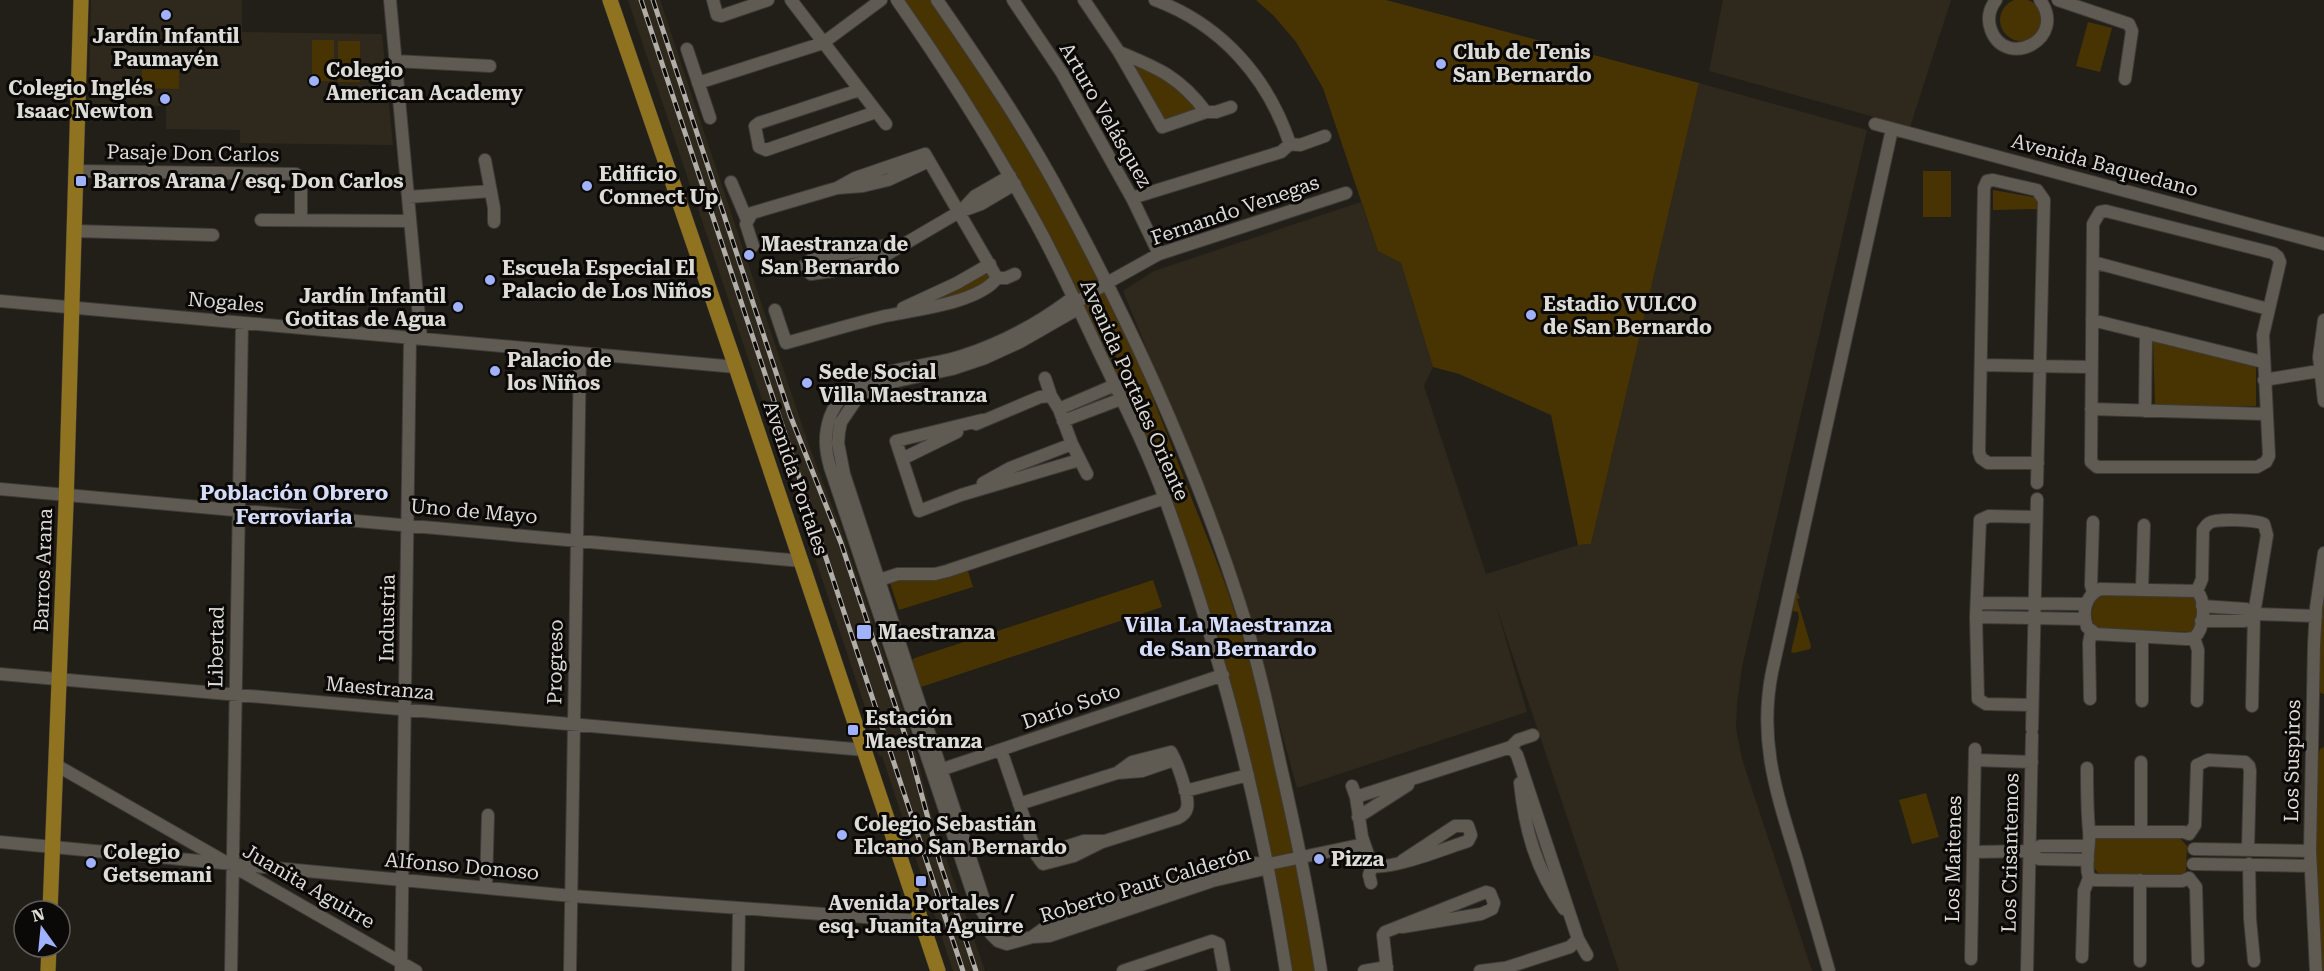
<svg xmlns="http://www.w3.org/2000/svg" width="2324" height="971" viewBox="0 0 2324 971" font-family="'Roboto Serif',serif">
  <rect width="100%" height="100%" fill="#221f18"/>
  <path fill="#2f291d" d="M91 0H242V32L382 34 393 145 240 143V130L166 129V106L89 105Z
    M628 0H660L808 443 841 529 914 744 930 811 985 971H953L882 756H879L875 749 867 723 870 722Z
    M1723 0H1951L1910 127 1709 71Z
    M1699 83 1867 130 1742 667 1737 704 1736 728 1742 759 1812 971H1619L1495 603 1527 712 1297 788 1254 632 1222 532 1123 291 1154 271 1361 202 1378 251 1401 263 1433 367 1424 386 1486 574 1578 545 1591 544Z"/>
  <path fill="#483403" d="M2000 20a21 21 0 1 1 42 0a21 21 0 1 1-42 0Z
    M900 0H932C985 81 1038 163 1084 248 1125 323 1155 402 1185 481 1199 519 1216 556 1229 595 1270 717 1294 844 1316 971H1289L1202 592 1082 310Z
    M1256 0H1386L1699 83 1591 544 1578 545 1551 415 1459 374 1433 367 1401 263 1378 251 1323 88 1296 42 1274 16Z
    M2088 22 2112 28 2100 72 2076 66Z
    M312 40H334V81H312Z
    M338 41H360V82H338Z
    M1128 60C1157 70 1180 85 1200 109L1164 120Z
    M142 69 179 70V89L141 88Z
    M1923 171H1951V217H1923Z
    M1993 190 2038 198V209L1993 210Z
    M987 272 992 282 916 311Z
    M2153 340 2256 367V406H2155Z
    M967 568 973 587 899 610 890 583 893 580Z
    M1153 580 1162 607 918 688 909 662 915 658Z
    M2324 585V694H2323L2319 692 2316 649Z
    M1796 590 1800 598 1797 599 1811 646 1810 649 1794 653 1791 652 1799 618 1798 612 1793 611Z
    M2101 594 2191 595 2198 601 2197 621 2192 631 2190 632 2098 629C2088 621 2091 602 2101 594Z
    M2324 747V971H2322L2317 874V759L2320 749Z
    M1926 793 1939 837 1912 844 1899 800Z
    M2097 838H2180L2187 846 2186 871 2179 876 2098 873 2093 866 2095 839Z"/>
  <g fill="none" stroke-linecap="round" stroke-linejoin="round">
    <g stroke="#3e3b36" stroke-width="14">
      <path id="minor" d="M390 0 421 339
        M713 0 717 15 721 16 768 0
        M791 0 886 124
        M897 0C946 70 991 141 1032 216 1057 260 1078 308 1100 354 1123 402 1147 449 1165 499 1221 652 1261 810 1286 971
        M937 0C982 65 1027 131 1064 201 1137 336 1201 478 1246 624 1260 670 1270 716 1280 763 1296 832 1310 901 1321 971
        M1013 0 1062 73 1132 198 1159 254
        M1084 0 1119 52 1162 127 1206 112C1180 77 1158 68 1119 52
        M1155 0C1222 25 1268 78 1290 144
        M1996 0C1989 9 1987 19 1991 30 2006 70 2068 39 2040 0
        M2058 0 2129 24 2132 31 2125 79
        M687 49 710 118
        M395 61 490 66
        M698 83 823 43 881 0
        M859 90 759 123 755 126 759 147 766 150 876 112
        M1206 112H1216L1231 107
        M1875 124 2324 244
        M485 160 494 208V222
        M76 171 296 174 301 180V220
        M731 182 747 220
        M837 188 855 178 925 154 997 278
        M408 197 491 191
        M1132 198 1281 152 1290 144 1300 145 1325 136
        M2106 211 2273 253 2278 257 2280 262 2263 335 2269 456 2266 462 2257 467H2097L2091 462 2093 224 2100 212Z
        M960 212 975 196 1010 176
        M261 220 410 221
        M75 231 213 235
        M901 245H887L811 260 805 265V269L811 274 832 271 884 256 959 212 981 204 1015 184
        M753 246 746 224 752 213 837 188 863 186 888 180 929 161
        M2093 262 2268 309
        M0 301 736 367
        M1076 303 1068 301C1037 324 999 344 962 356 918 371 849 365 830 417 824 435 825 449 830 467L975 900 984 914 991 934 998 941 1007 944 1032 937 1049 936 1212 881 1260 870 1269 864 1364 844
        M903 308 957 283 990 264
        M775 310 786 343C819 334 852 324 885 316 914 310 979 303 997 278H1006L1015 274
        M2092 320 2263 362
        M2324 320 2319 357 2324 401
        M1981 365 2092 367
        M1045 378 1051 396
        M2264 380 2319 371
        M1059 409 1115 385
        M2091 409 2266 414
        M2145 411 2146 333
        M982 420 896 441 919 511 961 495 1079 460
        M1063 421 1121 399
        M976 424 1040 397 1051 396 1059 409 1072 444 1087 474
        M902 459 957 432
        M983 483 1010 468 1072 444
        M2037 483 2044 200 2037 190 1993 180 1987 181 1984 188 1979 452 1981 458 1988 463H2038
        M0 489 802 561
        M2093 522 2091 585 2093 593
        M870 583 898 574H935L947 571 1165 498
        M2100 589 2197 591C2206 601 2205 629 2194 638L2186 639 2096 634 2087 627C2082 612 2085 596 2100 589Z
        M2142 589 2144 525
        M2197 591 2202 579 2203 530C2205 527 2206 525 2209 523 2217 518 2256 520 2264 524L2267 535 2254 614 2252 706
        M1977 603 2086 604
        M2202 606 2246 609 2254 614 2316 616
        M1976 617 2085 619
        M2201 621H2243L2249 620 2254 614
        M2194 638 2198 650 2197 701
        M0 674 865 750
        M2090 699 2089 643 2091 632
        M2142 701V638
        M2032 705 1986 704 1978 699 1976 617 1980 520 1989 516 2036 517
        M2032 729 2037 499
        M1511 747 1517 755 1578 939 1587 955
        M1001 750 1037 856 1043 864 1074 856 1102 842 1178 818C1182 816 1186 813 1187 808 1190 797 1177 762 1171 752L1132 762 1117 773
        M1975 760 2032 762
        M2141 762V832
        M56 765 416 971
        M2087 768C2087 789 2087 810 2089 830 2091 844 2084 862 2089 878
        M934 772 1223 675
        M1520 783C1525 830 1536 870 1564 909
        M1352 786 1356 797 1362 837 1372 866 1369 875 1371 883
        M1185 791 1248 775
        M1356 797 1511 747 1518 740 1533 735
        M1019 804 1117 773 1142 771 1174 760
        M1358 817 1408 785
        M2090 832H2184L2189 834
        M2189 834 2195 825 2197 765 2208 760 2245 762 2249 766 2250 771 2248 849
        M0 842 572 896 921 921
        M2194 849 2310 851
        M2030 851 2039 859 2088 860
        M1973 852 2030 851 2040 846H2088
        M1037 856 1084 841H1102
        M2193 864 2310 866
        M2249 864 2250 919 2254 961
        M1372 866C1392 870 1446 848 1468 841L1471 835 1468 826H1455L1402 861
        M2089 878 2095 880 2182 881 2189 878
        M2189 878 2196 887 2198 961
        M486 888 488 815
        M984 914 983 897 844 474 838 443 839 432 841 422 858 397 879 385 952 369 985 358 1020 342 1074 311 1076 303 1105 284 1159 254 1346 193
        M1032 937 1046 927 1208 873 1253 863 1269 864
        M2082 957 2084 891 2089 878
        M1971 959 1975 749
        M2140 961V880
        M231 971 242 323
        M401 971 410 338
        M570 971 580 353
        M738 971 739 910
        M1123 971 1212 941 1219 944 1224 971
        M1364 971 1387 967
        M1387 971 1383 935 1385 932 1486 892 1490 893 1494 903 1492 909 1481 914 1402 927
        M1480 971 1504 968
        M1496 971 1570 947 1578 939
        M1829 971C1818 934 1808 897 1797 860 1777 794 1758 742 1772 672L1892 129
        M2027 971 2032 735
        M2316 971 2310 851 2314 645 2316 608 2324 553"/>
    </g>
    <g stroke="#3e3b36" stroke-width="16">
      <path id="major" d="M610 0 736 367 938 971
        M50 911 66 504 81 0
        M48 971 49 947"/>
    </g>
    <use href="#minor" stroke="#5f5b53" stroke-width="12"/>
    <use href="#major" stroke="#8f7321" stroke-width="15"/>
    <g stroke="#b1aea9" stroke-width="5">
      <path id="rail" d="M641 0 963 971
        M653 0 790 415 841 543 908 744 940 863 976 971"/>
    </g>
    <use href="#rail" stroke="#0b0907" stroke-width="3" stroke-dasharray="9" stroke-linecap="butt"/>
  </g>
  <g fill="#a1b2fd" stroke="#0b0907" stroke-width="2">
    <circle cx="166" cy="15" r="6"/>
    <circle cx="1441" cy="64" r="6"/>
    <circle cx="314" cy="81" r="6"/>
    <circle cx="165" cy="99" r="6"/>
    <rect x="75" y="175" width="12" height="12" rx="3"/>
    <circle cx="587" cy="186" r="6"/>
    <circle cx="749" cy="255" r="6"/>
    <circle cx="490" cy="280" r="6"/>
    <circle cx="458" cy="307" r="6"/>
    <circle cx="1531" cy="315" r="6"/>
    <circle cx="495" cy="371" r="6"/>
    <circle cx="807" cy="383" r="6"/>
    <rect x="856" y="624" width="16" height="16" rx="3"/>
    <rect x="847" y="724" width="12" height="12" rx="3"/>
    <circle cx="842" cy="835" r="6"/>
    <circle cx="1319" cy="859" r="6"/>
    <circle cx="91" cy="863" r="6"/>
    <rect x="915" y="875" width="12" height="12" rx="3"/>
  </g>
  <g text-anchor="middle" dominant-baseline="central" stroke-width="6" stroke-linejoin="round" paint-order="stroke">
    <g font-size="20" font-weight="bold" fill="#dddbd6" stroke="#0b0907" text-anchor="start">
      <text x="166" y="36" text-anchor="middle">Jardín Infantil<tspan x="166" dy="23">Paumayén</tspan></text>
      <text x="1453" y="52">Club de Tenis<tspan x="1453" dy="23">San Bernardo</tspan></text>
      <text x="326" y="70">Colegio<tspan x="326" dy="23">American Academy</tspan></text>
      <text x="153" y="88" text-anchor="end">Colegio Inglés<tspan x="153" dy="23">Isaac Newton</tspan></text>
      <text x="599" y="174">Edificio<tspan x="599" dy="23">Connect Up</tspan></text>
      <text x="93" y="181">Barros Arana / esq. Don Carlos</text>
      <text x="761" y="244">Maestranza de<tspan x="761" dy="23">San Bernardo</tspan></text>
      <text x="502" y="268">Escuela Especial El<tspan x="502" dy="23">Palacio de Los Niños</tspan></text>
      <text x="446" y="296" text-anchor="end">Jardín Infantil<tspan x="446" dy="23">Gotitas de Agua</tspan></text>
      <text x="1543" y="304">Estadio VULCO<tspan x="1543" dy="23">de San Bernardo</tspan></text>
      <text x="507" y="360">Palacio de<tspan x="507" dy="23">los Niños</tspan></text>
      <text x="819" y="372">Sede Social<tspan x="819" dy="23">Villa Maestranza</tspan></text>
      <text x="878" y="632">Maestranza</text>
      <text x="865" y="718">Estación<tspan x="865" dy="23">Maestranza</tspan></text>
      <text x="854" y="824">Colegio Sebastián<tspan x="854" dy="23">Elcano San Bernardo</tspan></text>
      <text x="103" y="852">Colegio<tspan x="103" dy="23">Getsemani</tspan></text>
      <text x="1331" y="859">Pizza</text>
      <text x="921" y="903" text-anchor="middle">Avenida Portales /<tspan x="921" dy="23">esq. Juanita Aguirre</tspan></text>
    </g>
    <g font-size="20" fill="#dddbd6" stroke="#0b0907">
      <text transform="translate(1106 115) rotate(60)">Arturo Velásquez</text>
      <text transform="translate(193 153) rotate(1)">Pasaje Don Carlos</text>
      <text transform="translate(2105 165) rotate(15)">Avenida Baquedano</text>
      <text transform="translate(1235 210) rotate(-19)">Fernando Venegas</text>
      <text transform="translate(226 302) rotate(5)">Nogales</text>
      <text transform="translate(1135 390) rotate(66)">Avenida Portales Oriente</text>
      <text transform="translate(796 478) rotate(71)">Avenida Portales</text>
      <text transform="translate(474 511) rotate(5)">Uno de Mayo</text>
      <text transform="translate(43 570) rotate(-88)">Barros Arana</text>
      <text transform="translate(387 618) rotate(-89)">Industria</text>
      <text transform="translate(216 647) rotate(-89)">Libertad</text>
      <text transform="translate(555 662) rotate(-89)">Progreso</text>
      <text transform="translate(380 688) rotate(5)">Maestranza</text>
      <text transform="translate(1071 706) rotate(-19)">Darío Soto</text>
      <text transform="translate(2292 761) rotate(-89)">Los Suspiros</text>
      <text transform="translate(2010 853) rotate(-89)">Los Crisantemos</text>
      <text transform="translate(1953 859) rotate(-89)">Los Maitenes</text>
      <text transform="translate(462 866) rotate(5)">Alfonso Donoso</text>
      <text transform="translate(1145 884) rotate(-17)">Roberto Paut Calderón</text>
      <text transform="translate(309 886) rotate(30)">Juanita Aguirre</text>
    </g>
    <g font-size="21" font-weight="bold" fill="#d5dcf9" stroke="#0b0907">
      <text x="294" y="493">Población Obrero<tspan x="294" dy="24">Ferroviaria</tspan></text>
      <text x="1228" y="625">Villa La Maestranza<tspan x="1228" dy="24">de San Bernardo</tspan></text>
    </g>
  </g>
  <g transform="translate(42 929) rotate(345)"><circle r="28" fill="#0b0907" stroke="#5f5d5a" stroke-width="1.5"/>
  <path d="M0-4.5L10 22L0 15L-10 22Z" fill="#a1b2fd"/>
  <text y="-9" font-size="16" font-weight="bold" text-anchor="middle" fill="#dddbd6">N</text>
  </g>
</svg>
